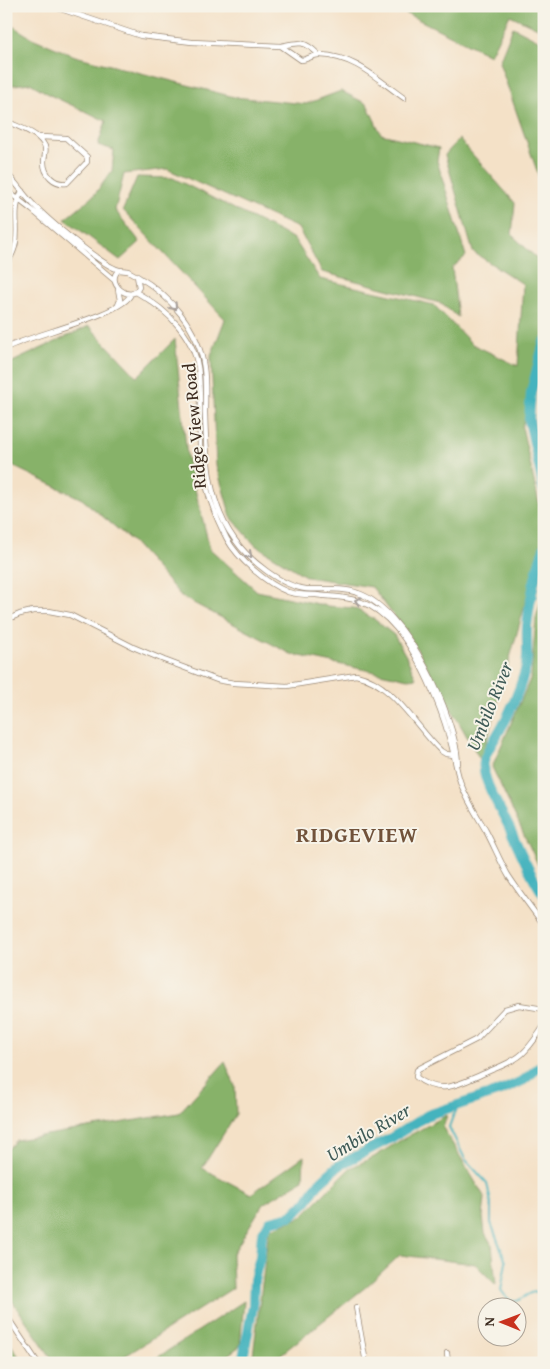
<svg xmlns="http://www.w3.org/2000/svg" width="550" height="1369" viewBox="0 0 550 1369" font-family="'Gentium Book Plus',serif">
  <rect width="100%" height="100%" fill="#f7f3e8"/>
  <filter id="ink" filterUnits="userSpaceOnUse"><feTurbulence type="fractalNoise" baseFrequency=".02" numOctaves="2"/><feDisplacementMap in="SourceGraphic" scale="10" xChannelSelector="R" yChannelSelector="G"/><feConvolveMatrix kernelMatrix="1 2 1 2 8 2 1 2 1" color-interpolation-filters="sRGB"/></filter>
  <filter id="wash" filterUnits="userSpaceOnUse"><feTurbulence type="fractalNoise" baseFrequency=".0096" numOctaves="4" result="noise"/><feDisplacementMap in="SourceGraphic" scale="20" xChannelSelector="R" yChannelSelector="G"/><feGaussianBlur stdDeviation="1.12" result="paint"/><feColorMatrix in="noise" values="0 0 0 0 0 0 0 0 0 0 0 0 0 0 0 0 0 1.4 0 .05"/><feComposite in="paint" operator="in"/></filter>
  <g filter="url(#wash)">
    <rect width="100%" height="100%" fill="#f4e1c7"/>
    <path fill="#87b269" stroke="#616e44" d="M391 6H544V31L510 15 490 55Z
      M6 22 32 38 75 56 234 97 306 104 341 91 367 104 381 134 439 148 437 161 466 256 452 268 458 317 440 303 322 272 298 228 167 169 124 174 115 210 140 242 120 260 65 219 94 195 112 171 114 150 98 145 106 121 52 96 30 83 6 86Z
      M513 27 544 43V191L499 62Z
      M459 139 515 203 512 235 544 265V361L522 427 544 526V537L481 761 410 637 372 587 307 577 255 545 231 517 216 465 211 356 225 319 123 210 137 177 173 178 294 239 320 279 434 305 472 344 518 366 523 284 473 252 445 155Z
      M89 326 137 377 175 339 187 457 210 549 257 591 327 606 354 608 374 619 394 635 406 656 416 678 408 679 291 654 182 597 133 542 82 499 6 463V365Z
      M544 591V877L492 767 531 677 536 618Z
      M225 1062 235 1086 236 1114 202 1168 251 1194 304 1156 303 1180 263 1204 232 1255 233 1288 114 1363H55L6 1292V1151L16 1140 179 1113Z
      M447 1115 443 1128 485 1198 483 1217 485 1233 492 1245 496 1285 475 1264 400 1255 367 1286 270 1363H252L269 1229 301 1217 350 1168 374 1157 401 1140Z
      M244 1301 240 1346 217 1363H149Z
      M6 1337 23 1363H6Z"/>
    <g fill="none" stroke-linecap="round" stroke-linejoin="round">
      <path stroke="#44b3be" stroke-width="2" d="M460 1105 453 1116 449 1127 465 1159 487 1183 491 1203V1223L506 1262 501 1290C519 1318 523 1284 544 1294"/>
      <path stroke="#44b3be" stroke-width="10" d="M544 342 531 392 529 420 544 490
        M544 548C535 573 530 599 527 626 526 641 529 656 525 671 519 691 510 713 500 730 494 741 487 749 484 761 480 778 502 811 509 827 520 850 529 874 544 895
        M242 1363 253 1306 254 1280 260 1257 262 1234 270 1221 291 1216 307 1201 318 1184 338 1166 391 1138 428 1115 503 1090 524 1080 544 1063"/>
    </g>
  </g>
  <g filter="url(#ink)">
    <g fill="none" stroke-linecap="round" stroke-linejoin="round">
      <g stroke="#988672" stroke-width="6">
        <path id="street" d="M52 6 141 36 192 42 281 46 301 60C308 60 314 54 320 55 355 56 377 79 404 98
          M281 46C299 42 304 40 318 54
          M6 121C18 127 36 132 43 143 48 149 44 155 44 162 44 174 54 185 67 183L87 162V157L66 138 39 137
          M6 173C16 182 23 194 32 203 47 219 101 265 119 270
          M6 190 32 210 114 280
          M6 264C27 237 8 217 22 191
          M119 270 128 271 137 276 139 287C131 305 104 282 119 270Z
          M137 276C170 295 199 329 204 368 206 383 205 398 205 413 206 457 208 503 235 540 249 560 281 586 306 589 323 590 342 587 358 593 406 609 456 716 458 763
          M136 292C168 310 197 338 199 376 201 399 199 423 200 446 202 478 212 511 227 539 238 559 267 584 288 592 297 595 307 595 316 595 353 598 371 599 396 628 418 653 440 704 449 737 454 751 455 766 460 781 466 799 477 815 486 831 494 846 500 861 508 875 519 892 532 909 544 925
          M118 305 120 300 118 289
          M6 348C29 335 123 315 131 294
          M6 620 20 614 33 611H49L70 615 133 647 164 660 217 680 234 683 287 686 356 675C393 683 415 726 441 751L446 754 454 755
          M544 1009 519 1005 505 1009 477 1039 420 1068 417 1070 416 1077C441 1097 461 1083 485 1073 498 1067 512 1063 522 1054 531 1046 537 1036 544 1026
          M356 1307 366 1363
          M6 1315 38 1363
          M447 1353 448 1363"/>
      </g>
      <use href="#street" stroke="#fff" stroke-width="4.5"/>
    </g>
    <defs><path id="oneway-chevron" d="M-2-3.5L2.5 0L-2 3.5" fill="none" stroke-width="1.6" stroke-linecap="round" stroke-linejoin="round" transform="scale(1.25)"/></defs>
    <g stroke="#a79f9a">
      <use href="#oneway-chevron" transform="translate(174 307) rotate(48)"/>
      <use href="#oneway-chevron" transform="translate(249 555) rotate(41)"/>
      <use href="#oneway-chevron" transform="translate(358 601) rotate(-163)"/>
    </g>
  </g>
  <g text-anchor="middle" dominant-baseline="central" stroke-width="4" stroke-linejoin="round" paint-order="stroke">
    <g font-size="18" fill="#3b2a1e" stroke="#f7f3e8">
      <text transform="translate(194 426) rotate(-95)">Ridge View Road</text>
    </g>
    <g font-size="19" font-style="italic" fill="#3e5a56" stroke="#f7f3e8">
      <text transform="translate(489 706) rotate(-68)">Umbilo River</text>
      <text transform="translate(368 1132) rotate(-31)">Umbilo River</text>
    </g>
    <g font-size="22" font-weight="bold" letter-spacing="1" fill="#71523a" stroke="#f7f3e8">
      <text x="357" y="834">RIDGEVIEW</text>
    </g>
  </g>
  <rect width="550" height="1369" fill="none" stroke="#f7f3e8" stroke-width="25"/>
  <g transform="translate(502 1322) rotate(271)"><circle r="24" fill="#f7f3e8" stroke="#aca397"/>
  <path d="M0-4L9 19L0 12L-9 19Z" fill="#c8321e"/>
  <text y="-8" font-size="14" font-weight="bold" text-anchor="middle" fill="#3b2a1e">N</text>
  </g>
</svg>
